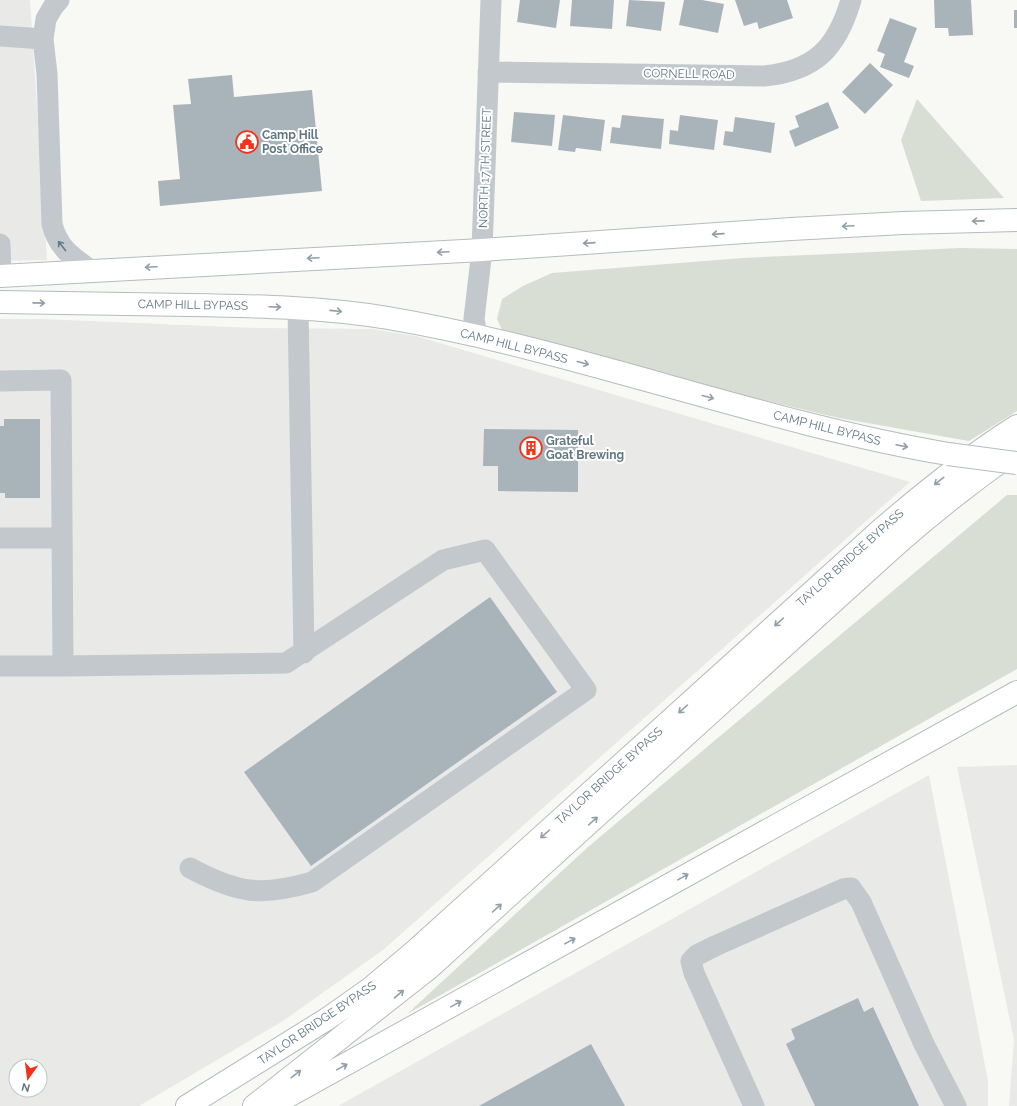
<svg xmlns="http://www.w3.org/2000/svg" width="1017" height="1106" viewBox="0 0 1017 1106" font-family="Raleway,sans-serif">
  <rect width="100%" height="100%" fill="#f8f8f4"/>
  <path fill="#e9e9e8" fill-rule="evenodd" d="M0 0H30L47 260 0 261Z
    M0 319H41L258 328 372 329 416 336 910 482 383 950 283 1021 139 1106H0ZM16 1066H40V1090H16Z
    M1017 765V1106H1009L1014 1040 957 767Z
    M929 775 988 1081V1106H338Z"/>
  <path fill="#d8ded3" d="M917 99 1004 198 921 201 901 140Z
    M960 248 1017 249V411L969 441 839 418 733 393 524 337 502 330 497 319 502 299 523 286 552 273 743 258Z
    M1007 495H1017V669L407 1014 588 847Z"/>
  <path fill="#a9b4ba" d="M520 0H560L556 28 517 22Z
    M572 0H614L612 29 570 26Z
    M629 0 665 2 661 31 626 26Z
    M684 0H702L724 4 718 33 679 25Z
    M735 0H787L793 18 759 29 757 22 744 26Z
    M934 0H971L973 35 949 36 948 28H935Z
    M1014 10H1017V28H1014Z
    M890 18 917 28 904 62 914 66 909 78 880 67 885 54 877 51Z
    M870 63 893 85 865 114 842 92Z
    M232 75 234 97 312 90 322 191 160 206 158 181 180 179 173 105 191 104 188 79Z
    M828 102 839 128 795 147 789 131 799 127 795 116Z
    M514 112 555 115 552 146 511 142Z
    M563 115 605 120 601 151 576 148 575 152 558 150Z
    M622 115 664 119 661 149 610 143 612 127 620 128Z
    M680 115 718 120 714 150 669 144 670 130 678 131Z
    M735 117 775 123 771 153 723 145 725 131 733 132Z
    M4 419H40V498H5V493H0V426H4Z
    M484 429 578 430V492L498 491V466H483Z
    M490 597 557 692 311 866 244 772Z
    M858 998 864 1012 873 1007 919 1106H815L786 1044 795 1039 791 1029Z
    M591 1044 625 1106H479Z"/>
  <g fill="none" stroke-linecap="round" stroke-linejoin="round">
    <g stroke="#b5bcbf" stroke-width="24">
      <path id="major" d="M0 276 482 250 791 229 903 223 1017 220
        M0 302C63 303 126 304 189 305 256 306 322 307 388 318 577 350 759 422 948 454
        M274 1104 1017 692
        M187 1106 327 1019 371 988 415 951 884 527C926 491 969 456 1017 426
        M254 1106 429 968 898 543C936 510 975 479 1017 450"/>
    </g>
    <path stroke="#c2c8cb" stroke-width="21" d="M59 0 53 7 46 19 43 39 47 74 52 224C58 248 72 257 92 271
      M0 36 43 39
      M488 72 764 76C815 71 837 48 851 0
      M0 244 1 276
      M298 308 304 653
      M477 335 474 319 482 250 491 0
      M0 381 61 380 63 666H0
      M0 538H62
      M63 666 286 663 443 560 485 550 586 690 312 882C260 897 237 893 190 868
      M754 1106 694 973 691 961 697 955 715 946 843 889 851 888 861 902 924 1044 956 1106"/>
    <use href="#major" stroke="#fff" stroke-width="22"/>
    <g stroke="#b5bcbf" stroke-width="24" stroke-linecap="butt">
      <path id="major-bridge" d="M948 454 1017 463"/>
    </g>
    <use href="#major-bridge" stroke="#fff" stroke-width="22"/>
  </g>
  <defs><path id="oneway-shaft" d="M-6 0H5M1.5-3L5.5 0L1.5 3" fill="none" stroke-width="1.6" stroke-linecap="round" stroke-linejoin="round"/></defs>
  <g stroke="#90a0a8">
    <use href="#oneway-shaft" transform="translate(978 221) rotate(179)"/>
    <use href="#oneway-shaft" transform="translate(848 226) rotate(177)"/>
    <use href="#oneway-shaft" transform="translate(718 234) rotate(176)"/>
    <use href="#oneway-shaft" transform="translate(589 243) rotate(176)"/>
    <use href="#oneway-shaft" transform="translate(443 252) rotate(177)"/>
    <use href="#oneway-shaft" transform="translate(313 258) rotate(177)"/>
    <use href="#oneway-shaft" transform="translate(151 267) rotate(177)"/>
    <use href="#oneway-shaft" transform="translate(39 303) rotate(1)"/>
    <use href="#oneway-shaft" transform="translate(275 307) rotate(2)"/>
    <use href="#oneway-shaft" transform="translate(336 311) rotate(6)"/>
    <use href="#oneway-shaft" transform="translate(583 363) rotate(15)"/>
    <use href="#oneway-shaft" transform="translate(708 397) rotate(15)"/>
    <use href="#oneway-shaft" transform="translate(902 446) rotate(12)"/>
    <use href="#oneway-shaft" transform="translate(939 481) rotate(142)"/>
    <use href="#oneway-shaft" transform="translate(779 622) rotate(138)"/>
    <use href="#oneway-shaft" transform="translate(683 709) rotate(138)"/>
    <use href="#oneway-shaft" transform="translate(593 821) rotate(-42)"/>
    <use href="#oneway-shaft" transform="translate(545 834) rotate(138)"/>
    <use href="#oneway-shaft" transform="translate(683 877) rotate(-29)"/>
    <use href="#oneway-shaft" transform="translate(497 908) rotate(-42)"/>
    <use href="#oneway-shaft" transform="translate(570 941) rotate(-29)"/>
    <use href="#oneway-shaft" transform="translate(399 994) rotate(-40)"/>
    <use href="#oneway-shaft" transform="translate(456 1004) rotate(-29)"/>
    <use href="#oneway-shaft" transform="translate(342 1067) rotate(-29)"/>
    <use href="#oneway-shaft" transform="translate(296 1074) rotate(-38)"/>
  </g>
  <use stroke="#657b87" href="#oneway-shaft" transform="translate(62 246) rotate(-128)"/>
  <defs>
    <g id="civic-ring" transform="scale(1.15)"><circle r="9.5" fill="#fff" stroke="#f33319" stroke-width="1.5"/><path d="M-.6-6.5H3V-4.5H.6V-3L4-1V1h2V6H-6V1h2V-1L-.6-3ZM-1.2 2.5V6h2.4V2.5Z" fill="#f33319"/></g>
    <g id="building-ring" transform="scale(1.15)"><circle r="9.5" fill="#fff" stroke="#f33319" stroke-width="1.5"/><path d="M-4-6H4V6H1V3H-1V6H-4ZM-2.5-4.3h1.7v1.8h-1.7ZM.8-4.3h1.7v1.8H.8ZM-2.5-1h1.7V.8h-1.7ZM.8-1h1.7V.8H.8Z" fill="#f33319"/></g>
  </defs>
  <g fill-rule="evenodd">
    <use href="#civic-ring" x="247" y="142"/>
    <use href="#building-ring" x="531" y="448"/>
  </g>
  <g text-anchor="middle" dominant-baseline="central" stroke-width="4" stroke-linejoin="round" paint-order="stroke">
    <g font-size="12" fill="#607783" stroke="#fff">
      <text transform="translate(689 74) rotate(1)">CORNELL ROAD</text>
      <text transform="translate(485 168) rotate(-88)">NORTH 17TH STREET</text>
      <text transform="translate(193 305) rotate(1)">CAMP HILL BYPASS</text>
      <text transform="translate(514 346) rotate(14)">CAMP HILL BYPASS</text>
      <text transform="translate(827 428) rotate(14)">CAMP HILL BYPASS</text>
      <text transform="translate(850 558) rotate(-42)">TAYLOR BRIDGE BYPASS</text>
      <text transform="translate(609 776) rotate(-42)">TAYLOR BRIDGE BYPASS</text>
      <text transform="translate(317 1023) rotate(-34)">TAYLOR BRIDGE BYPASS</text>
    </g>
    <g font-size="12" font-weight="bold" fill="#607783" stroke="#fff" text-anchor="start">
      <text x="262" y="135">Camp Hill<tspan x="262" dy="14">Post Office</tspan></text>
      <text x="546" y="441">Grateful<tspan x="546" dy="14">Goat Brewing</tspan></text>
    </g>
  </g>
  <g transform="translate(28 1078) rotate(194)"><circle r="19" fill="#ffffff" stroke="#bfc9cd"/>
  <path d="M0-3L7 15L0 10L-7 15Z" fill="#f33319"/>
  <text y="-6" font-size="11" font-weight="bold" text-anchor="middle" fill="#607783">N</text>
  </g>
</svg>
